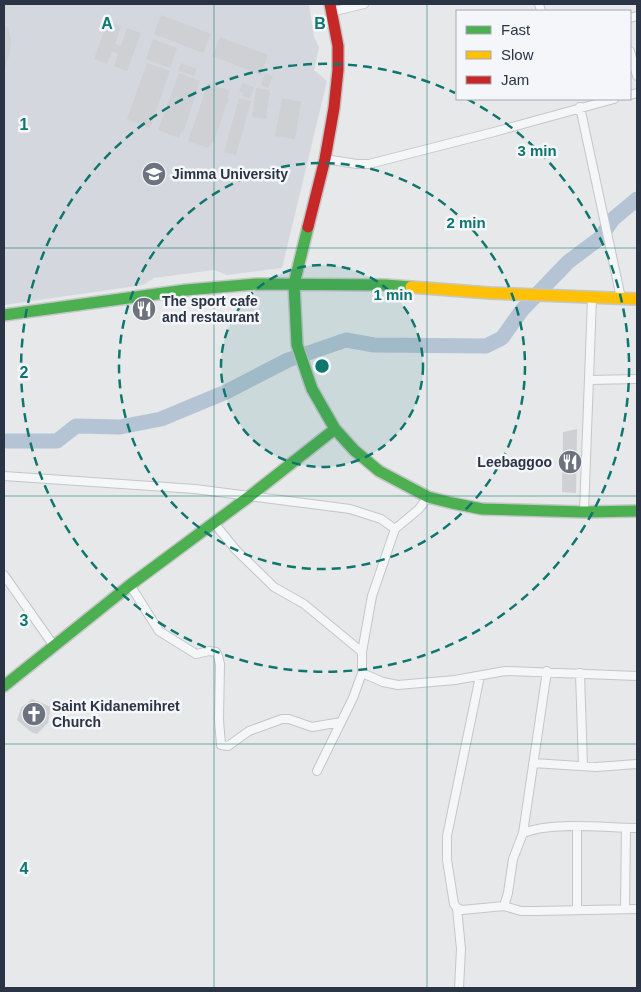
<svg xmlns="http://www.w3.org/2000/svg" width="641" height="992" viewBox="0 0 641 992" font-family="Helvetica,sans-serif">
  <rect width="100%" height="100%" fill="#e6e8ea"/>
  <path fill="#d4d7dd" d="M4 4H309L314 37 319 47 314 70 327 81 282 268 227 275 214 270 154 278 143 285 4 305Z"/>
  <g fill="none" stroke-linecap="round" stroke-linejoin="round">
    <path stroke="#b4c4d5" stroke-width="15" d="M4 441H57L76 426 120 427 161 419 226 392 288 360 346 340 374 345 486 346 502 338 522 310 568 262 600 238 613 219 637 199"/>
  </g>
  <path fill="#ced0d3" d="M161 15 211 34 203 53 154 34Z
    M108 21 121 26 115 44 121 46 127 28 141 33 127 71 114 66 118 54 112 51 107 64 94 59Z
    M4 25 8 28 11 39 10 52 4 72Z
    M220 37 268 55 261 75 212 56Z
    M153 39 177 48 170 68 146 59Z
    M147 63 170 71 150 128 127 119Z
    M181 63 197 69 194 76 178 71Z
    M179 73 200 81 183 133 181 132 179 138 158 130Z
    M265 73 273 76 268 88 261 85Z
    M208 83 230 91 227 97 229 98 213 143 212 142 209 148 188 141Z
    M242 83 254 87 249 99 242 96 243 93 239 92Z
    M256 88 270 90 266 119 252 117Z
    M239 98 251 101 236 155 224 152Z
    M282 98 301 102 295 139 275 136Z
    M577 429 576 493 562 492 563 432Z
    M32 699 51 707 48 723 37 734 31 732 17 720 21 708Z"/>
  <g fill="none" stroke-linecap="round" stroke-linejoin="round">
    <g stroke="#c4c6c8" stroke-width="10">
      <path id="street" d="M539 4 541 11
        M331 12 364 4
        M630 18 637 16
        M630 51 637 76
        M630 95 637 93
        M580 107 621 298
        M325 159 357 164H369L494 132 614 99
        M589 380 637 379
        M4 476 195 489 350 509 381 519 395 529
        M584 512 592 298
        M214 523 236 550 274 587 304 604 362 652
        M4 575 54 646
        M130 585 159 631 196 654 209 651 216 652 218 656 220 664 219 720 221 745 228 746 249 731 282 719H289L312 727 341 722
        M362 673 383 682 398 685 455 680 505 671 637 676
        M580 673 583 766
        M480 676 447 836V860L454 904 457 908 462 910 504 906 521 911H536L637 909
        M533 763 596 767 637 764
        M317 771 353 698 362 673V652L372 596 395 529 419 509 428 497
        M577 827V910
        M523 833 547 671
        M504 906 508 893 513 859 523 833C553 821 604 828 637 828
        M457 908 461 949 459 988
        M625 908 626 828"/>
    </g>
    <g stroke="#c4c6c8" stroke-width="14">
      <path id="fast" d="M308 227 294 284 297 345 312 389 335 429 354 450 379 471 428 497 452 503 482 509 584 512 637 511
        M4 315 186 290 257 284 385 285 411 287
        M4 686 130 585 250 496 335 429"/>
    </g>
    <g stroke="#c4c6c8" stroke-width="14">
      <path id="slow" d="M411 287 490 293 637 299"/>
    </g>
    <g stroke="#c4c6c8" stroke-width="14">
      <path id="jam" d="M308 227 325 159 334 108 338 70V46L330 4"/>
    </g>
    <use href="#street" stroke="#f5f6f7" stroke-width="8"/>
    <use href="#fast" stroke="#4caf50" stroke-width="11"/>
    <use href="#slow" stroke="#ffc107" stroke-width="11"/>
    <use href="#jam" stroke="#c62828" stroke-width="11"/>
  </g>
  <path fill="none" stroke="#0f766e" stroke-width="1" stroke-opacity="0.55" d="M214 4V988M427 4V988M4 248H637M4 496H637M4 744H637"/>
  <circle cx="322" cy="366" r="101" fill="#0f766e" fill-opacity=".12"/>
  <g fill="none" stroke="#0f766e" stroke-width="2.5" stroke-dasharray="9 6">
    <circle cx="322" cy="366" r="101"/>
    <circle cx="322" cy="366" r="203"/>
    <path d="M467 99A304 304 0 1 1 455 93"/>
  </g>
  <defs>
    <g id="university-disc" transform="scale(1.25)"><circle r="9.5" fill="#6c737f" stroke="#f4f6f9"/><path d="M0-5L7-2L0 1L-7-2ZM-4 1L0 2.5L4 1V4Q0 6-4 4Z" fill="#fff"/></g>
    <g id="restaurant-disc" transform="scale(1.25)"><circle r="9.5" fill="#6c737f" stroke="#f4f6f9"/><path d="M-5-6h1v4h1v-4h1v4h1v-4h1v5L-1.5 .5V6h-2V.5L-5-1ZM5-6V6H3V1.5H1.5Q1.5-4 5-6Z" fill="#fff"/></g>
    <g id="church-disc" transform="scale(1.25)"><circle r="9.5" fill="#6c737f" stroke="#f4f6f9"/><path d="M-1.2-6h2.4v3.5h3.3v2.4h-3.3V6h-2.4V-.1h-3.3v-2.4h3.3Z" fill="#fff"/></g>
  </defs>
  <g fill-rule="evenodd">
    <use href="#university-disc" x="154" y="174"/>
    <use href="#restaurant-disc" x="144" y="309"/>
    <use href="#restaurant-disc" x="570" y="462"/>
    <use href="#church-disc" x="34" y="714"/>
  </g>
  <g text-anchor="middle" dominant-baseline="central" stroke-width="5" stroke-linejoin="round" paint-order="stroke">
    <g font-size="14" font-weight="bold" fill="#2b3445" stroke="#f4f6f9" text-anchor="start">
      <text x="172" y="174">Jimma University</text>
      <text x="162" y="301">The sport cafe<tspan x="162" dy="16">and restaurant</tspan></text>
      <text x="552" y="462" text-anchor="end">Leebaggoo</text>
      <text x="52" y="706">Saint Kidanemihret<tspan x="52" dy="16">Church</tspan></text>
    </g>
  </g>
  <g font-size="16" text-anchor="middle" font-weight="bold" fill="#0f766e" stroke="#f4f6f9" stroke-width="5" stroke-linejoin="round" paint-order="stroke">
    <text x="107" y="29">A</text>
    <text x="320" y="29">B</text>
    <text x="24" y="130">1</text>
    <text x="24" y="378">2</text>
    <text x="24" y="626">3</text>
    <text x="24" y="874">4</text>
  </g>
  <circle cx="322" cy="366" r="8" fill="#0f766e" stroke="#f4f6f9" stroke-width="2.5"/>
  <g font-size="15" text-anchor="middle" font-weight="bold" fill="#0f766e" stroke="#f4f6f9" stroke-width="5" stroke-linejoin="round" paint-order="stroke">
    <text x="537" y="156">3 min</text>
    <text x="466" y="228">2 min</text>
    <text x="393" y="300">1 min</text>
  </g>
  <rect width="641" height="992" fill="none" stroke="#2b3445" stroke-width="10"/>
  <rect x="456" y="10" width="175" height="90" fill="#f4f6f9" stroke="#a4a8b1"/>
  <rect x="466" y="26" width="25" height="8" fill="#4caf50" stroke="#a4a8b1"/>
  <text x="501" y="35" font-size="15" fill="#2b3445">Fast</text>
  <rect x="466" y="51" width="25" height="8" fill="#ffc107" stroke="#a4a8b1"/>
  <text x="501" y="60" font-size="15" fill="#2b3445">Slow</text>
  <rect x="466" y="76" width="25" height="8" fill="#c62828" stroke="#a4a8b1"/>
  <text x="501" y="85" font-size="15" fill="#2b3445">Jam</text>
</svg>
